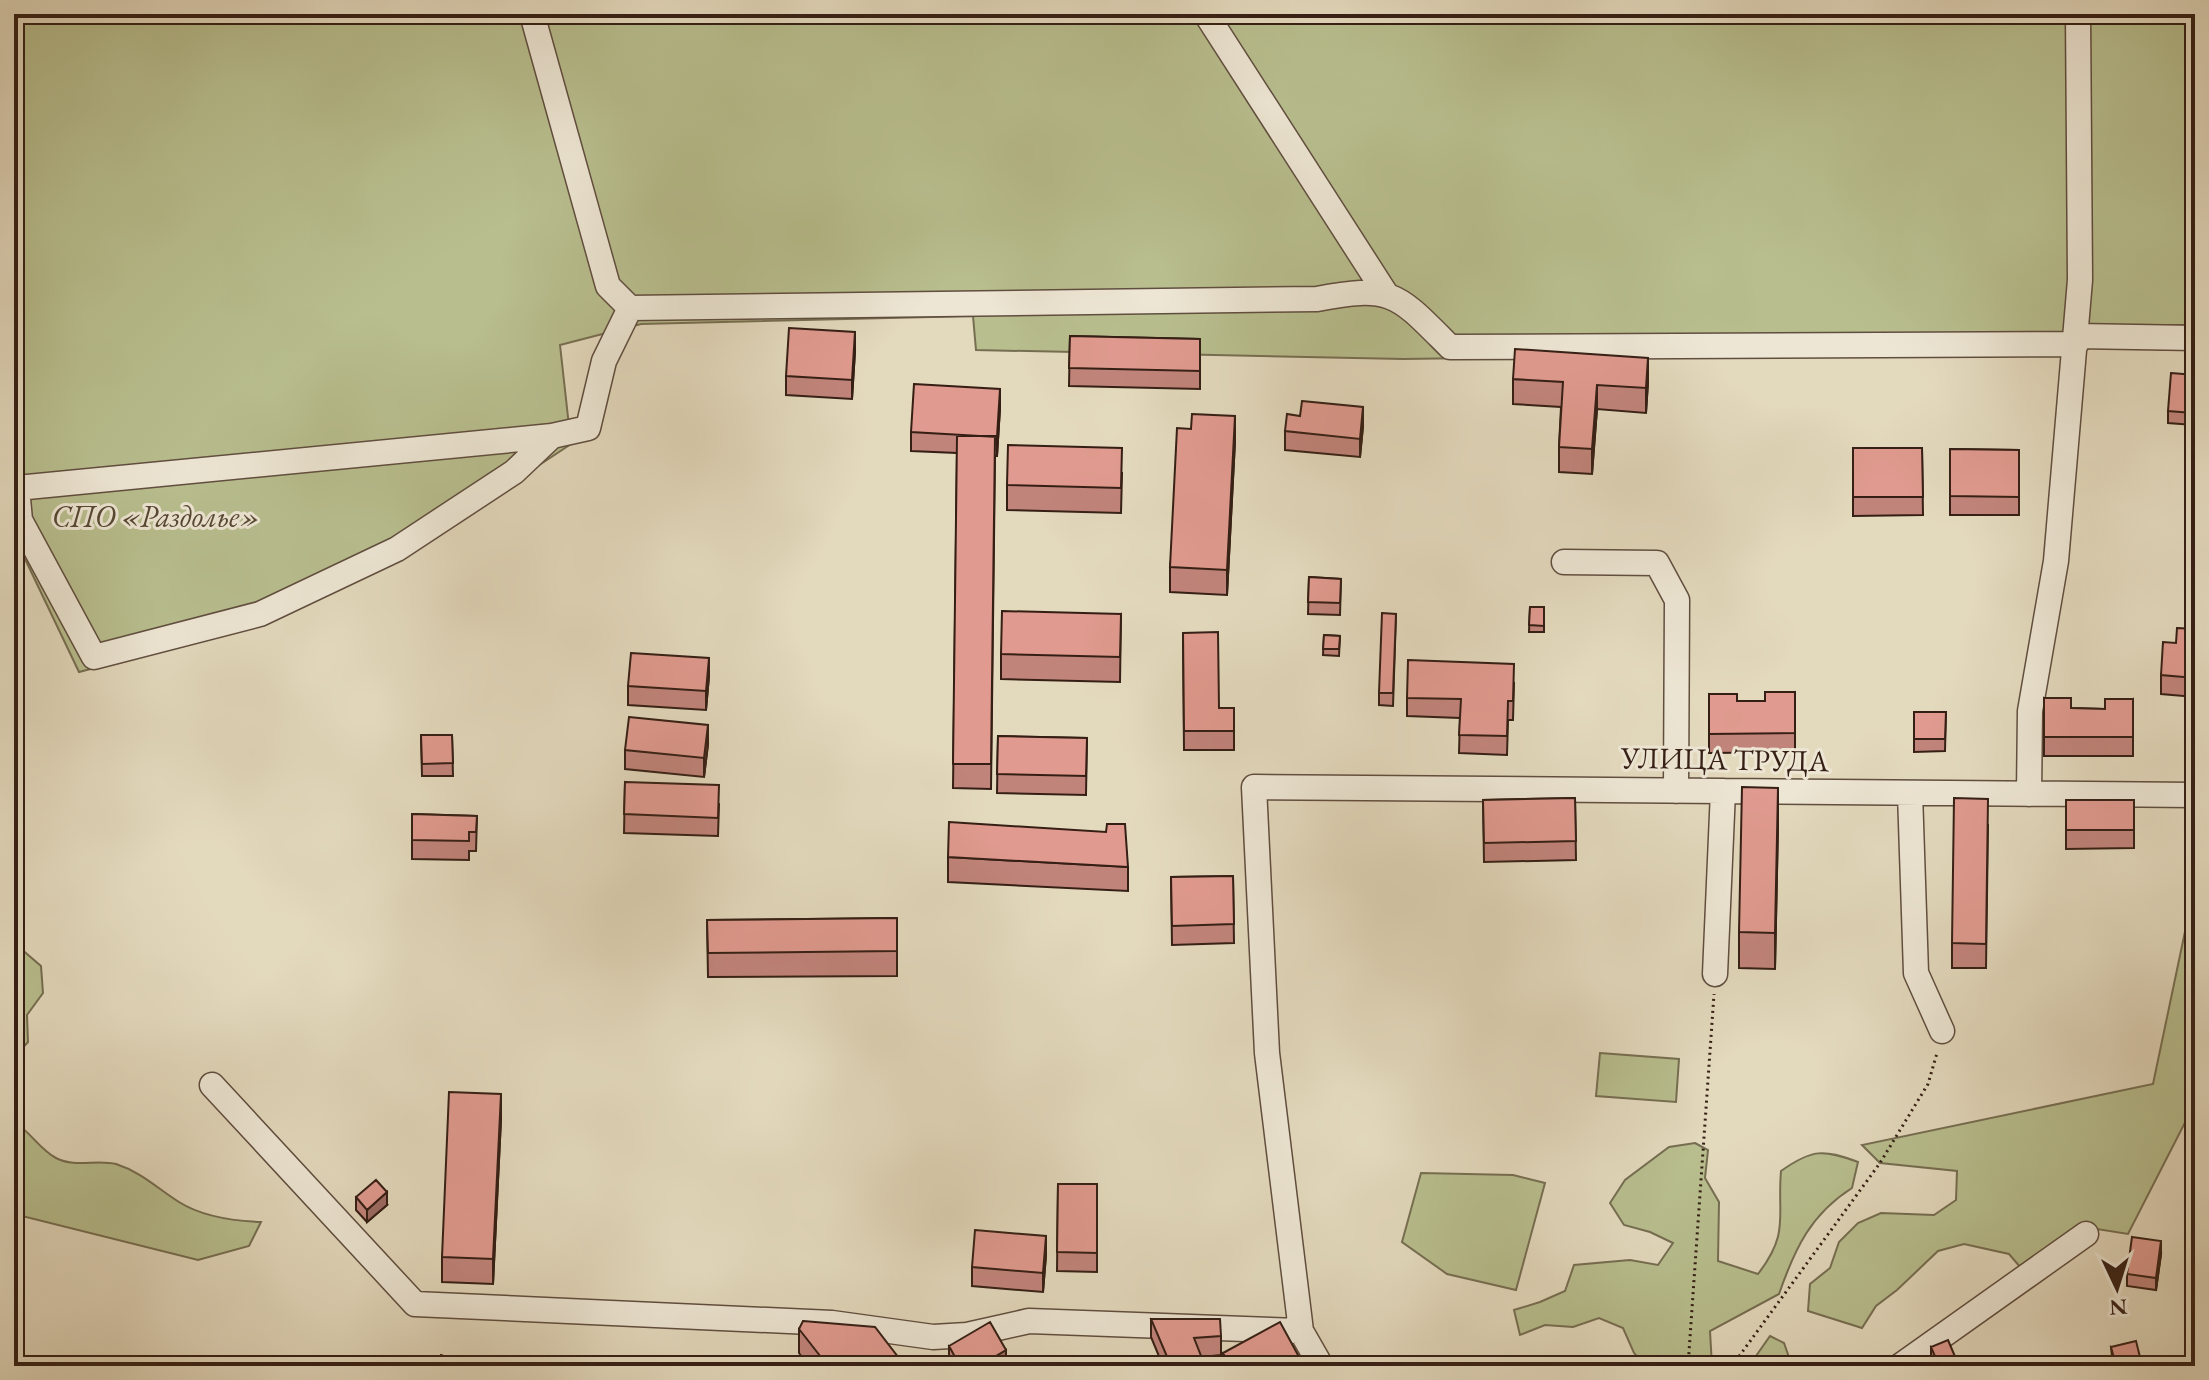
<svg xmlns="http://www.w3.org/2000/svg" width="2209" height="1380" viewBox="0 0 2209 1380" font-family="'EB Garamond',serif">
  <rect width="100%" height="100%" fill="#e3d9bd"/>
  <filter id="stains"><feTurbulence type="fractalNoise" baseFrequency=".0025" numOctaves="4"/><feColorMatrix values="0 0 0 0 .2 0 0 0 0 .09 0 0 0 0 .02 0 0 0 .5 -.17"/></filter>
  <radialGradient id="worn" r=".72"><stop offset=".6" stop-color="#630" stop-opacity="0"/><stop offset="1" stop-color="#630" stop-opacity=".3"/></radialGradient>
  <path fill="#b8be8e" stroke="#766e52" stroke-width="2" d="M14 14H2195V325H2092L2088 349 1403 359 976 350 973 316 641 324 560 345 571 444 400 557 264 623 79 672 14 536Z
    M2195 884V1103L2128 1234 2078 1226 2020 1267 2009 1254 1964 1244 1938 1251 1897 1290 1876 1306 1862 1328 1808 1311 1810 1284 1830 1268 1839 1242 1858 1223 1881 1213 1934 1215 1956 1200 1957 1171 1880 1163 1862 1145 2153 1084Z
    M14 947 20 948 41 966 43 993 27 1015 28 1042 14 1057Z
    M1600 1053 1679 1059 1676 1102 1596 1096Z
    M14 1122C30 1131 39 1149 56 1158 75 1168 97 1159 116 1164 141 1172 157 1188 179 1202 201 1216 235 1221 261 1222L249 1246 198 1260 14 1214Z
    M1695 1143 1708 1150 1705 1178 1719 1202 1718 1261 1758 1274C1790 1232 1777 1218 1781 1171 1812 1149 1823 1149 1858 1162L1852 1188C1811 1214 1795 1248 1779 1294L1710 1331 1712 1366H1646L1634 1353 1623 1328 1599 1318 1573 1327 1545 1325 1520 1335 1514 1310 1540 1302 1565 1291 1574 1265 1630 1260 1658 1265 1673 1243 1650 1232 1624 1225 1610 1203 1625 1180 1669 1147Z
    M1421 1173 1513 1175 1545 1183 1516 1290 1447 1274 1402 1242Z
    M1770 1336 1784 1343 1792 1366H1749Z"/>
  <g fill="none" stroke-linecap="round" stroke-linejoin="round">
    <g stroke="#604e3f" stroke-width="27">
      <path id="minor" d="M532 14 608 286 630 308 1317 299C1393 284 1398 295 1450 347L2076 344
        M1206 14 1386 294
        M2076 336 2195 338
        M552 436 514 472 397 549 260 614 94 657 20 520 17 488 552 436 588 428 604 361 630 308
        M1564 562 1657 563 1677 600 1676 791
        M1910 793 1916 973 1942 1031
        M2029 794 2030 711 2056 561 2080 280 2078 14
        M1715 974 1723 791
        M212 1085 415 1304 832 1323 933 1337 967 1335 1029 1321 1299 1331
        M1321 1366 1301 1331 1267 1053 1254 787 2195 795
        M1900 1366 2086 1234"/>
    </g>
    <path stroke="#351f15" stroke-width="3" stroke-dasharray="2 4" stroke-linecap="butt" d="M1688 1366 1714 994
      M1732 1366 1880 1163 1928 1084 1937 1053"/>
    <use href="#minor" stroke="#ede6d4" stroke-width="24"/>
  </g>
  <path fill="#c1847b" stroke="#351f15" stroke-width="2" d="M1070 336 1200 339V389L1069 386Z
    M855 351 852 399 786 395V376Z
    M2195 375V405L2193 425 2168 423V411Z
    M1513 379 1648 382 1646 413 1597 409 1592 474 1559 472V447L1561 407 1513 404Z
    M1000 408 997 456H995L991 789 953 788 957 453 911 451V432Z
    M1300 416 1363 426 1360 457 1285 450V431Z
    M1191 429 1235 441 1227 595 1170 592V567Z
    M1853 448H1922L1923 515 1853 516Z
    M1950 449 2019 450V515H1950Z
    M1122 473 1121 513 1007 510V485Z
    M1309 577 1341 579 1340 615 1308 614Z
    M1530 607H1544V632H1529Z
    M1121 614 1120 682 1001 679V654Z
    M1396 614 1393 706 1379 705V693Z
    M2195 629V697L2161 694V675L2176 643Z
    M1183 633 1219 708H1234V750H1184Z
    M1324 635 1340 636 1339 656 1323 655Z
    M709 676 706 710 628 705V686Z
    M1514 683 1513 720H1508L1507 755 1459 753 1460 718 1407 716V698Z
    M1795 692V752L1709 753V694L1737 701H1765Z
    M2044 698 2071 708 2105 709 2133 699V756H2044Z
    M1914 712H1946L1945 751 1914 752Z
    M421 735H452L453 776H422Z
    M998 736 1087 738 1086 795 997 793Z
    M708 744 704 777 625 769V750Z
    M625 782 719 804 718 836 624 833Z
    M1575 798 1576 860 1484 862 1483 800Z
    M2066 800H2134V848L2066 849Z
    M412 814 477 816 476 851H469V860L412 859Z
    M1778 824 1775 969 1739 968V932Z
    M1988 824 1986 968H1952V943Z
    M948 857 1128 867V891L948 882Z
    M1233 876 1234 943 1172 945 1171 877Z
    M897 918V976L708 977 707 920Z
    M501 1119 493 1284 442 1282V1257Z
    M1058 1184H1097V1272L1057 1271Z
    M356 1197 387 1205 367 1222 356 1210Z
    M2161 1254 2156 1290 2127 1286V1274Z
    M1046 1255 1043 1292 972 1286V1267Z
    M1151 1319 1221 1336V1355L1201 1357 1205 1366H1163L1151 1337Z
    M799 1329 905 1366H809L799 1353Z
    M949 1346 1006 1366H949Z
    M1931 1347 1959 1366H1933L1931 1360Z
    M2111 1347 2142 1366H2113Z
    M1223 1353 1304 1366H1223Z"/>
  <path fill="#9d6c64" stroke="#351f15" stroke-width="2" d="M855 332V351L852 399V380Z
    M1648 358V382L1646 413V388Z
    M1597 385V409L1592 474V449Z
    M1000 389V408L997 456V437Z
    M1363 407V426L1360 457V439Z
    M1235 416V441L1227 595V570Z
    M709 658V676L706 710V691Z
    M708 725V744L704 777V758Z
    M1778 788V824L1775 969V933Z
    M501 1094V1119L493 1284V1259Z
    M387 1192V1205L367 1222V1210Z
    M1046 1236V1255L1043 1292V1273Z
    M2161 1241V1254L2156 1290V1278Z
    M1006 1350V1366H979Z"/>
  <path fill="#e09a8f" stroke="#351f15" stroke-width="2" d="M789 328 855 332 852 380 786 376Z
    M1070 336 1200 339V371L1069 368Z
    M1515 349 1648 358 1646 388 1597 385 1592 449 1559 447 1563 382 1513 379Z
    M2171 373 2195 375 2193 413 2168 411Z
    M914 384 1000 389 997 437 911 432Z
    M1302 401 1363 407 1360 439 1285 431 1287 414 1300 416Z
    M1192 414 1235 416 1227 570 1170 567 1177 428 1191 429Z
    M957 436H995L991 764H953Z
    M1008 445 1122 448 1121 488 1007 485Z
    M1853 448H1922L1923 497H1853Z
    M1950 449 2019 450V497L1950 496Z
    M1309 577 1341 579 1340 603 1308 602Z
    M1530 607H1544V626L1529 625Z
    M1002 611 1121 614 1120 657 1001 654Z
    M1382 613 1396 614 1393 693H1379Z
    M2177 628 2195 629V678L2161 675 2163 642 2176 643Z
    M1218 632 1219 708H1234V731H1184L1183 633Z
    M1324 635 1340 636 1339 649H1323Z
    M631 653 709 658 706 691 628 686Z
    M1408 660 1514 664 1513 701H1508L1507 736 1459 735 1461 699 1407 698Z
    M1765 692H1795V733L1709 734V694H1737V701H1765Z
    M2044 698H2071V708L2105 709V699H2133V737H2044Z
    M1914 712H1946L1945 739H1914Z
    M629 717 708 725 704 758 625 750Z
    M421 735H452L453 763 422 764Z
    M998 736 1087 738 1086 776 997 774Z
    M625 782 719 785 718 818 624 814Z
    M1742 787 1778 788 1775 933 1739 932Z
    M1575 798 1576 841 1484 843 1483 800Z
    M1954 798 1988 799 1986 944 1952 943Z
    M2066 800H2134V830H2066Z
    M412 814 477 816 476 832H469V841L412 840Z
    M949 822 1106 832 1107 824H1125L1128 867 948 857Z
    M1233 876 1234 924 1172 926 1171 877Z
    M897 918V951L708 953 707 920Z
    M449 1092 501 1094 493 1259 442 1257Z
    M376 1180 387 1192 367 1210 356 1197Z
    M1058 1184H1097V1253L1057 1252Z
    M975 1230 1046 1236 1043 1273 972 1267Z
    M2132 1237 2161 1241 2156 1278 2127 1274Z
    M1151 1319H1220L1221 1336 1194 1338 1205 1366H1171Z
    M803 1321 875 1327 905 1366H828L799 1329Z
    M990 1322 1006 1350 979 1366H960L949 1346Z
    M1280 1322 1304 1366H1230L1223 1353Z
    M1948 1340 1959 1366H1939L1931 1347Z
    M2136 1341 2142 1365 2116 1366 2111 1347Z
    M441 1355 470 1366H437Z
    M2027 1360 2029 1366H2003Z"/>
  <g text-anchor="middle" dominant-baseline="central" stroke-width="6" stroke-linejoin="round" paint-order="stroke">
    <g font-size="30" font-style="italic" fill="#564733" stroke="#ede6d4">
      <text x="156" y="516">СПО «Раздолье»</text>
    </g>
    <g font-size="30" fill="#351f15" stroke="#ede6d4">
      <text transform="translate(1725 759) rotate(1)">УЛИЦА ТРУДА</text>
    </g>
  </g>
  <rect width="2209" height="1380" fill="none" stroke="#e3d9bd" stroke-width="48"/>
  <rect x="16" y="16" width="2177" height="1348" fill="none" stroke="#351f15" stroke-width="4"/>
  <rect x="24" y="24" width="2161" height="1332" fill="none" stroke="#351f15" stroke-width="2"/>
  <g transform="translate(2117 1288) rotate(176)" stroke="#ede6d4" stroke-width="6" paint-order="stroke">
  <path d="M0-6L14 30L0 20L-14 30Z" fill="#351f15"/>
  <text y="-12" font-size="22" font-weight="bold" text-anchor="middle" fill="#351f15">N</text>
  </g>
  <rect width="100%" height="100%" filter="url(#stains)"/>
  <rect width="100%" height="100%" fill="url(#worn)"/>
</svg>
